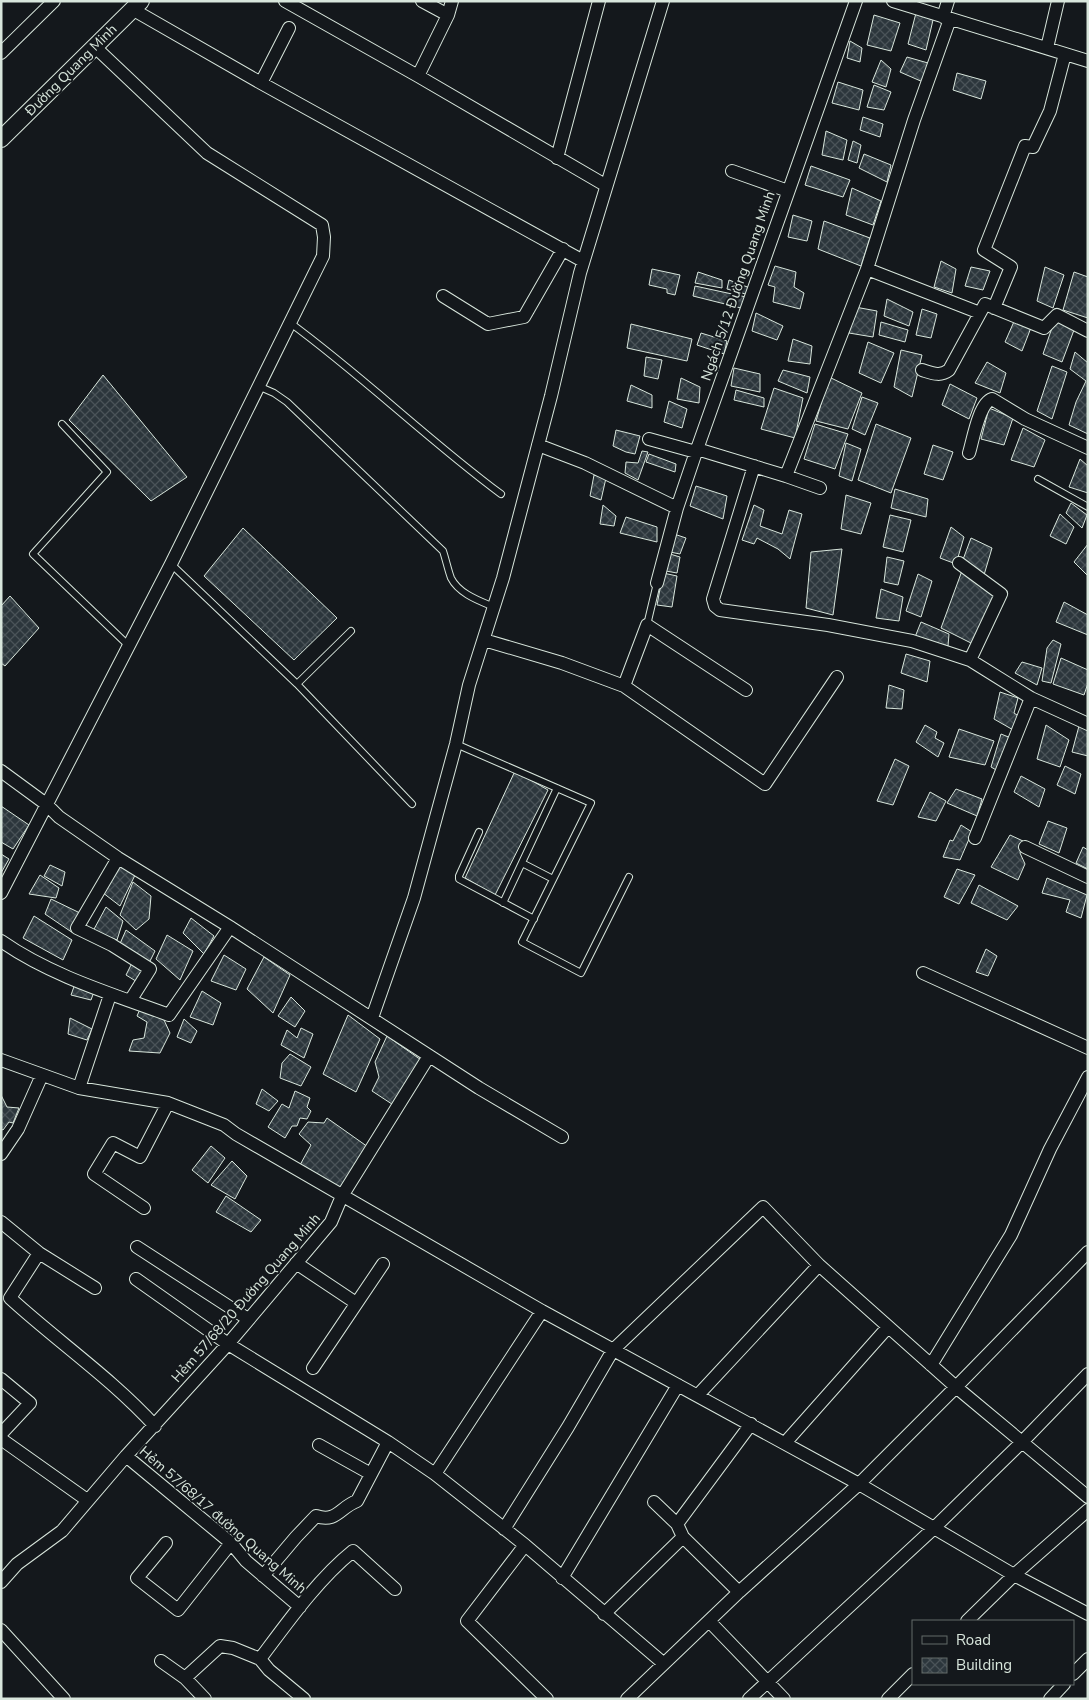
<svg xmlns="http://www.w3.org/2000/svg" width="1089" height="1700" viewBox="0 0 1089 1700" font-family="'Nunito Sans',sans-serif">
  <defs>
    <pattern id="building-cross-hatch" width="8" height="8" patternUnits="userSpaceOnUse" patternTransform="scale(1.25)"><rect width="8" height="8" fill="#2c363c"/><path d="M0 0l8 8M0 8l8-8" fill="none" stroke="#4a5358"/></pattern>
  </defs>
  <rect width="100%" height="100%" fill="#14181c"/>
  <path fill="url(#building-cross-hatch)" stroke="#d8e6dc" d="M916 13 933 20 926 50 908 44Z
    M874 15 900 23 891 51 867 45Z
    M850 41 862 48 860 62 847 58Z
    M907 57 928 63 923 82 900 72Z
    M881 60 891 69 886 87 872 82Z
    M957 73 986 81 981 99 953 90Z
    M838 82 863 90 859 110 832 103Z
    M874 85 891 92 884 110 867 107Z
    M863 117 883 124 880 137 860 130Z
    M826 131 847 140 843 160 822 155Z
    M853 141 861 145 857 163 848 160Z
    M864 154 891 165 887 182 859 168Z
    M811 166 850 180 843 197 805 185Z
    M852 188 881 201 873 225 846 215Z
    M793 215 812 221 807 241 788 237Z
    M824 221 870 238 861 266 818 249Z
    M941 261 956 269 952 293 934 287Z
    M775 266 796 272 794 287 804 293 800 309 773 302 775 287 768 285Z
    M971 267 990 271 983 290 965 286Z
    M1045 267 1064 275 1053 308 1037 301Z
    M652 269 680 275 675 295 667 293V289L649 285Z
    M698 272 722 280V288L695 283Z
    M1074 272 1088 277V318L1063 310Z
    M729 280 750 288 749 295 727 289Z
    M695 286 746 297 741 308 693 296Z
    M887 299 913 312 909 326 884 316Z
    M855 307 877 311 873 337 849 333Z
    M922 309 937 314 931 338 916 335Z
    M756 313 783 326 777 340 752 331Z
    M1056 316 1074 330 1062 362 1043 354Z
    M1016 317 1032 325 1022 351 1005 342Z
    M881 322 908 330 905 342 879 335Z
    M631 324 692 339 687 361 627 348Z
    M701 333 727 341 724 354 697 345Z
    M793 339 812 346 810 364 788 361Z
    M868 342 894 353 881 383 859 373Z
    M901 350 922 355 912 397 894 387Z
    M1075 352 1088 363V434L1069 425 1076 402 1086 381 1070 369Z
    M646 357 662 360 658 379 644 376Z
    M987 362 1006 373 1000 393 975 383Z
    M1052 366 1067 372 1052 419 1037 411Z
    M734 368 760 374V392L731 386Z
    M783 370 810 377 807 393 778 381Z
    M103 375 187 477 151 501 69 420Z
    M829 377 862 393 848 429 816 421Z
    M681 378 700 387 699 403 677 399Z
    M950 384 977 398 969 419 942 405Z
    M631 385 652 395V408L627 401Z
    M774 388 803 398 795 438 761 429Z
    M736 390 764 398V407L734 400Z
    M862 397 878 403 865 435 852 429Z
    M669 401 687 409 682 428 664 422Z
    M989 408 1013 418 1004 445 981 439Z
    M815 424 848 434 835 469 804 459Z
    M876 424 911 438 891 493 858 480Z
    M1023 428 1045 440 1034 467 1011 460Z
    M616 430 640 436 635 454 626 452 613 446Z
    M846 443 861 449 852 481 839 476Z
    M933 445 953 452 943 480 924 474Z
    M642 451 648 452 638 480 625 473 626 462 638 463Z
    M649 454 676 464 675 472 646 462Z
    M1080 459 1088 466V493L1069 487Z
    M594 475 606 478 601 500 590 496Z
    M696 486 727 496 723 519 690 506Z
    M895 489 928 499 926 517 891 508Z
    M846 495 871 503 861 534 841 529Z
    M1071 503 1087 515 1082 528 1066 513Z
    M603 505 616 516 614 526 600 524Z
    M754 505 764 510 760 526 782 534 789 510 802 514 790 559 778 549 757 538 754 544 742 540Z
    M1060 514 1074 527 1066 544 1050 536Z
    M890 515 911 520 903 552 883 547Z
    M626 517 657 527V542L620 533Z
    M951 527 964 537 956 564 940 558Z
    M243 528 337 618 294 660 204 576Z
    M674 534 686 538 680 554 670 552Z
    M971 538 992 548 984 575 961 565Z
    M1088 544V576L1074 562Z
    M842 549 833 615 806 608 811 552Z
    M670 554 680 557 677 573 666 571Z
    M887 557 904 561 898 585 884 582Z
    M963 568 996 593 973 644 941 628Z
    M663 573 677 576 672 607 657 605Z
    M918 574 932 581 921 617 906 611Z
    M881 589 903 597 899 621 876 618Z
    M10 596 39 628 5 666 1 663V606Z
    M1064 602 1088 615V635L1056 622Z
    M921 622 949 634 948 646 915 637Z
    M1053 640 1061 644 1051 683 1042 681 1047 648Z
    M906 654 930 661 927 682 901 673Z
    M1061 658 1088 670V683L1084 695 1053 684Z
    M1022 662 1042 668 1037 685 1015 673Z
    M889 685 904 690 902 709 886 708Z
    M1000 692 1018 698 1014 713 1020 717 1015 731 994 719Z
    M925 725 937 732 935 738 944 743 938 757 916 742Z
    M1046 725 1069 740 1060 767 1037 759Z
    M1079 726 1088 731V756L1072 752Z
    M959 729 994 741 985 765 949 757Z
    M1001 734 1011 738 998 771 991 767Z
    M895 759 909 766 893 805 877 801Z
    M1065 766 1081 774 1075 794 1057 785Z
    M515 771 548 790 495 895 465 878Z
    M1021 776 1045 789 1039 807 1014 792Z
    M956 789 982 799 977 816 947 803Z
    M930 792 946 801 936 821 918 817Z
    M1 806 29 825 13 849 1 842Z
    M1048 821 1067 828 1059 853 1039 844Z
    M961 825 972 832 960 860 943 857 950 840 953 841Z
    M1010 835 1023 841 1020 853 1025 864 1018 880 991 867Z
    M1083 847 1088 850V869L1076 863Z
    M1 854 9 859 1 873Z
    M116 858 137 871 120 906 98 889Z
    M50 865 65 872 62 886 44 876Z
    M957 869 975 875 959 904 944 897Z
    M40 875 59 888 56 898 29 894Z
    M1047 878 1087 895 1081 918 1066 912 1070 900 1042 893Z
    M133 882 151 896 149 919 136 930 120 915Z
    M979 885 1018 906 1007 920 971 903Z
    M51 899 80 913 73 933 45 914Z
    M106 907 123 921 117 940 93 931Z
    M34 916 72 940 63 960 23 938Z
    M191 918 214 936 204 954 183 933Z
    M126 930 155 951 139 983 126 975 136 955 119 946Z
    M167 935 193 951 180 980 156 959Z
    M986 949 997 956 988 976 976 972Z
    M224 955 246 969 236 990 211 981Z
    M264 957 290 975 273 1013 247 989Z
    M76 981 95 989 91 1000 71 995Z
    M202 991 221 1003 213 1025 190 1017Z
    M291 997 305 1011 295 1027 278 1016Z
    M144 1000 164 1020 170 1033 160 1053 129 1051 133 1040 144 1038 147 1022 137 1016Z
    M348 1015 380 1039 356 1092 323 1074Z
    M70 1018 92 1029 87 1040 68 1034Z
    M184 1019 197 1031 191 1043 177 1037Z
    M301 1028 313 1034 304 1058 281 1045 287 1030 297 1038Z
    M387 1036 424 1062 398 1108 372 1091 379 1077 375 1062Z
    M290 1054 311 1067 301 1086 280 1078 282 1063Z
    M262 1089 278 1101 269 1111 256 1104Z
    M295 1091 310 1098 307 1107 311 1111 307 1119 300 1118 297 1126H292L285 1138 268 1127 282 1104 289 1108Z
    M1 1095 7 1107 19 1108 13 1123 9 1122 3 1130 1 1129Z
    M327 1118 368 1147 340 1188 300 1165 311 1145 299 1134 308 1122 324 1123Z
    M211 1146 225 1158 208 1183 192 1170Z
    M232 1161 247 1176 235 1199 211 1185Z
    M226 1196 261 1220 251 1232 216 1212Z"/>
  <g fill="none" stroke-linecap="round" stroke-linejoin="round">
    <g stroke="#d8e6dc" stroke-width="8">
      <path id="service" d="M289 322C363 376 428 440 501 494
        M258 386 274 393 287 402 443 551C446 560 448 570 451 578 459 594 480 601 494 607
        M62 424 107 472 33 554 129 646
        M1038 479 1088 507
        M171 564 297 684 412 804
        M647 625 657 583
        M297 684 351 631
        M456 744 591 803 522 942 581 973 629 877
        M479 832 459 876V879L534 919
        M522 863 553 879
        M503 903 557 788"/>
    </g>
    <g stroke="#d8e6dc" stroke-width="14">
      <path id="minor" d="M285 1 418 76 605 185
        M422 1 448 15
        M893 1 1088 61
        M132 9 261 83 583 261
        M943 17 948 1
        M1047 48 1058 1
        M1 53 54 1
        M418 76 448 15 452 1
        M261 83 289 28
        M557 158 599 1
        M732 171 788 191
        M867 269 980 313
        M443 296 488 324 524 317 563 249
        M994 308 1011 267 984 250 1025 146 1033 147 1050 111 1065 54
        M922 370C932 373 940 377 949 370L985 304 1044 328 1057 315 1088 331
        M649 439 696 452
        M538 445 585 463 677 508
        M697 449 786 476
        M969 453C973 440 979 403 992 399L1025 419 1088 448
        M754 466 713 599 715 606 720 610 828 625 912 641 970 660 1031 698 1088 724
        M820 488 786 476 867 269 914 120 950 19
        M959 563 1001 594 970 660
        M657 583 677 508 696 452 856 1
        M484 640 562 663 624 686 765 784 837 677
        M624 686 647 625 746 690
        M1 771 46 804 59 817 118 858 230 927 479 1088 562 1137
        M975 838 1031 698
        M1025 847 1088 877
        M118 858 77 928 112 945 150 969 130 1001
        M1 893 171 564 323 256 324 237 322 225 207 153 94 46
        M1 941C51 976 112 994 169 1015L230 927
        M923 973 1088 1048
        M372 1018 414 898 456 744 469 685 503 578 551 396 580 273 663 1
        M1 1060 79 1088 168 1103 224 1125 236 1134 542 1311 859 1484 739 1592 627 1699
        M79 1088 110 995
        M1 1154 18 1129 42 1075
        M144 1208 94 1174 113 1143 140 1157 168 1103
        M1 1222 39 1253 95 1288
        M137 1247 248 1319
        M1088 1252 956 1387 859 1484 1014 1575 1088 1510
        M39 1253 10 1298C57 1341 111 1378 155 1426
        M296 1263 356 1303
        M136 1279 228 1344 388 1442 435 1474 525 1545 663 1663
        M931 1365 1011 1235 1050 1149 1088 1077
        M313 1368 383 1264
        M1 1379 30 1403 1 1434
        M698 1395 819 1265
        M1 1439 87 1500
        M785 1443 888 1327
        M319 1445 371 1474
        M126 1456 231 1543 246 1561 300 1607
        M435 1474 542 1311
        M654 1502 677 1524 683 1537 739 1592
        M677 1524 751 1424
        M504 1529 568 1427 613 1350 763 1207 819 1265 956 1387 1088 1497
        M166 1543 137 1578 178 1610 231 1543
        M525 1545 467 1621 547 1699
        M263 1576 296 1537 316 1516C337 1523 340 1507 357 1501L388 1442
        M562 1578 678 1385
        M1 1582 17 1564 62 1531 126 1456 228 1344 331 1222 342 1196 429 1056
        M604 1614 683 1537
        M709 1621 784 1699
        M967 1621 1014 1575 1088 1614
        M1 1630 64 1699
        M260 1659C287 1623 318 1579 353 1551L395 1589
        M161 1661 185 1678 205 1699
        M1073 1674 1088 1659
        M185 1678 220 1646 233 1648 260 1659 269 1670 304 1699
        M749 1699 934 1528 1022 1442 1088 1374
        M888 1699 913 1674
        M1050 1699 1064 1684"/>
    </g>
    <g stroke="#d8e6dc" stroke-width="18">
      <path id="tertiary" d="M1 139 141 1"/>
    </g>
    <use href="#service" stroke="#14181c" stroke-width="6"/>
    <use href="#minor" stroke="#14181c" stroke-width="12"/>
    <use href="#tertiary" stroke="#14181c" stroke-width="16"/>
  </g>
  <g text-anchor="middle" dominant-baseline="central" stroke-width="4" stroke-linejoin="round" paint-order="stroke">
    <g font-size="14" fill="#d8e6dc" stroke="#14181c">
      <text transform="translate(71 70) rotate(-45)">Đường Quang Minh</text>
      <text transform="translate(738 286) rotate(-71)">Ngách 5/12 Đường Quang Minh</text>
      <text transform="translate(246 1298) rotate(-49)">Hẻm 57/68/20 Đường Quang Minh</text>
      <text transform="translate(223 1520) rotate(41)">Hẻm 57/68/17 đường Quang Minh</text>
    </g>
  </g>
  <rect width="1089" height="1700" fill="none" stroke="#d8e6dc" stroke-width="5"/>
  <rect x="912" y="1620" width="162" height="65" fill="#14181c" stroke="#626a69"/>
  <rect x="922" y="1636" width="25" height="8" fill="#14181c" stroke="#626a69"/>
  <text x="956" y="1645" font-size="15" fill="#d8e6dc">Road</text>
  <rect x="922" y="1658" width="25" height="15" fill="url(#building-cross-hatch)" stroke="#626a69"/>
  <text x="956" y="1670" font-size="15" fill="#d8e6dc">Building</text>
</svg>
